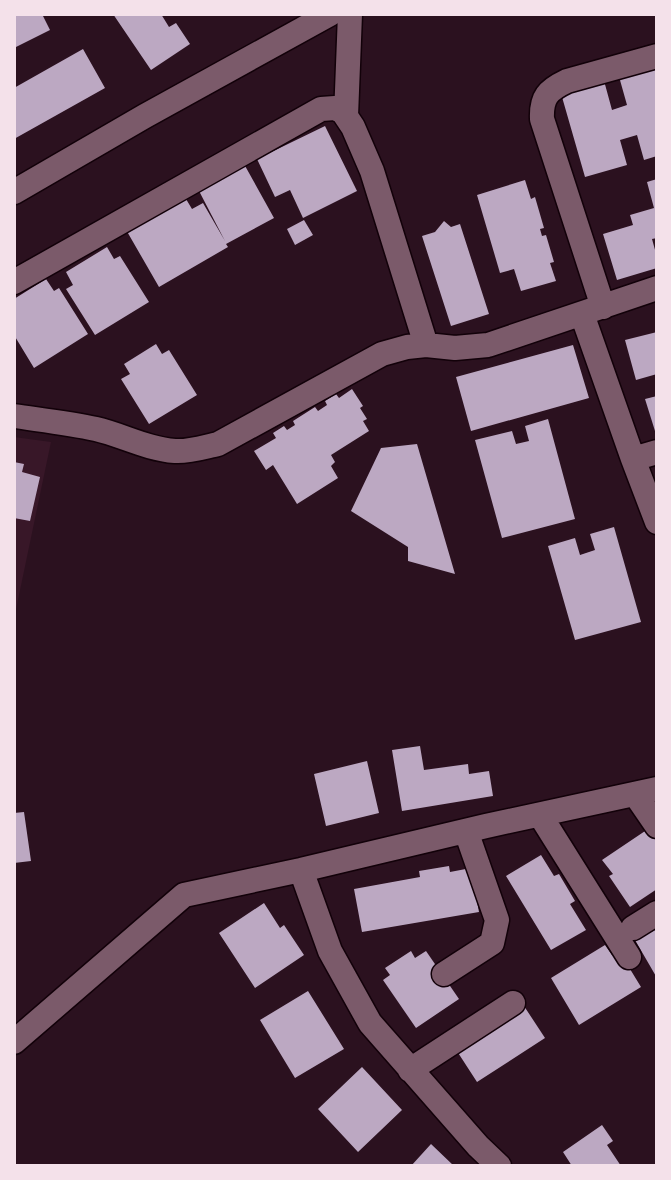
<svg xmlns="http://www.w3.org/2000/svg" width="671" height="1180" viewBox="0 0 671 1180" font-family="Quicksand,sans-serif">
  <rect width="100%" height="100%" fill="#2b111f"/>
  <path fill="#381728" d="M14 437 51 442 14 619Z"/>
  <path fill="#bca8c2" d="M14 14H42L50 30 14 48Z
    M113 14H161L169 27 176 23 190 44 151 70Z
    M83 49 105 88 14 139V88Z
    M657 62V156L644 160 637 135 620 140 627 165 585 177 560 90 603 77 612 110 627 105 618 73Z
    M325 126 357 191 303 218 290 190 275 197 257 159Z
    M244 164 274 218 226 244 228 247 159 287 125 228 183 194 192 209 203 203 225 241 198 189Z
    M657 179V238L652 239 657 257V268L617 280 603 234 633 225 630 215 654 208 647 182Z
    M525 180 531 199 535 197 544 228 540 229 542 236 546 235 554 262 550 263 556 281 521 291 514 269 500 273 477 195Z
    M304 220 313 235 295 245 287 229Z
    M444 221 451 227 460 224 489 314 451 326 422 236 435 232Z
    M107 247 114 259 120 256 149 302 95 335 66 289 73 285 66 272Z
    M46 279 54 291 59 288 88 334 34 368 14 335V299Z
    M657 332V374L636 380 625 340Z
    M156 344 162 354 169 350 197 395 149 424 121 379 130 374 124 364Z
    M573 345 589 398 471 431 456 377Z
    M352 389 363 406 360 408 367 419 363 421 369 431 331 455 335 462 331 466 338 478 297 504 273 465 266 470 254 451 276 438 273 433 284 426 287 430 295 425 293 421 315 407 318 411 327 405 325 401 336 394 339 398Z
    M657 396V430L655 431 645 399Z
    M548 419 575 519 502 538 475 440 512 431 516 444 529 441 525 426Z
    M417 444 455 574 408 561V547L351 511 381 448Z
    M14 462 24 464 22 472 40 477 30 521 14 518Z
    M614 527 641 622 575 640 548 546 575 538 580 555 595 550 590 534Z
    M420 746 424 770 468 764 469 774 489 771 493 796 402 811 392 750Z
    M367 761 379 813 326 826 314 774Z
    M24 812 31 861 14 863V813Z
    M654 825 657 830V889L630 907 609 876 613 874 602 860Z
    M541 855 554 876 559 874 575 901 570 904 586 930 551 950 506 876Z
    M449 866 450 872 471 868 479 912 362 932 354 889 420 877 419 871Z
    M264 903 280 928 284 925 304 955 255 988 219 933Z
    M657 922V978L635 940 655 930 652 925Z
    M605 945 612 955 619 951 641 987 579 1025 551 978Z
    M411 951 415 958 426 951 459 999 416 1028 383 980 390 975 385 968Z
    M308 991 344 1049 295 1078 260 1020Z
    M524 1006 545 1038 477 1082 453 1045 505 1019Z
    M362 1067 402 1110 358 1152 318 1109Z
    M602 1125 613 1141 607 1145 621 1166H572L563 1152Z
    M431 1144 454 1166H411Z"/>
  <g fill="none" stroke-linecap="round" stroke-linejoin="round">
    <g stroke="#120109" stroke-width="27">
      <path id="street" d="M346 116 350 14
        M14 192 145 116 330 14
        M14 282 321 109 335 108 343 112 353 127 372 171 426 345
        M603 307 542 119C541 97 548 90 567 81L657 56
        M582 314 633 459 657 522
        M14 416C41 420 69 423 96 429 122 435 147 449 175 451 189 452 204 447 218 444L382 354 407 347 426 345 455 348 488 345 657 288
        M633 459 657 452
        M635 794 657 826
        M540 815 629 957
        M301 870 330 951 370 1023 478 1146 499 1166
        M633 928 657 913
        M444 974 492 943 497 920 466 831
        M14 1042 184 895 301 870 486 826 657 789
        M410 1070 513 1003"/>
    </g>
    <use href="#street" stroke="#7b5a6a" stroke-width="24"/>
  </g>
  <rect width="671" height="1180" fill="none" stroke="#f4e1ea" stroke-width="32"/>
</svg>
